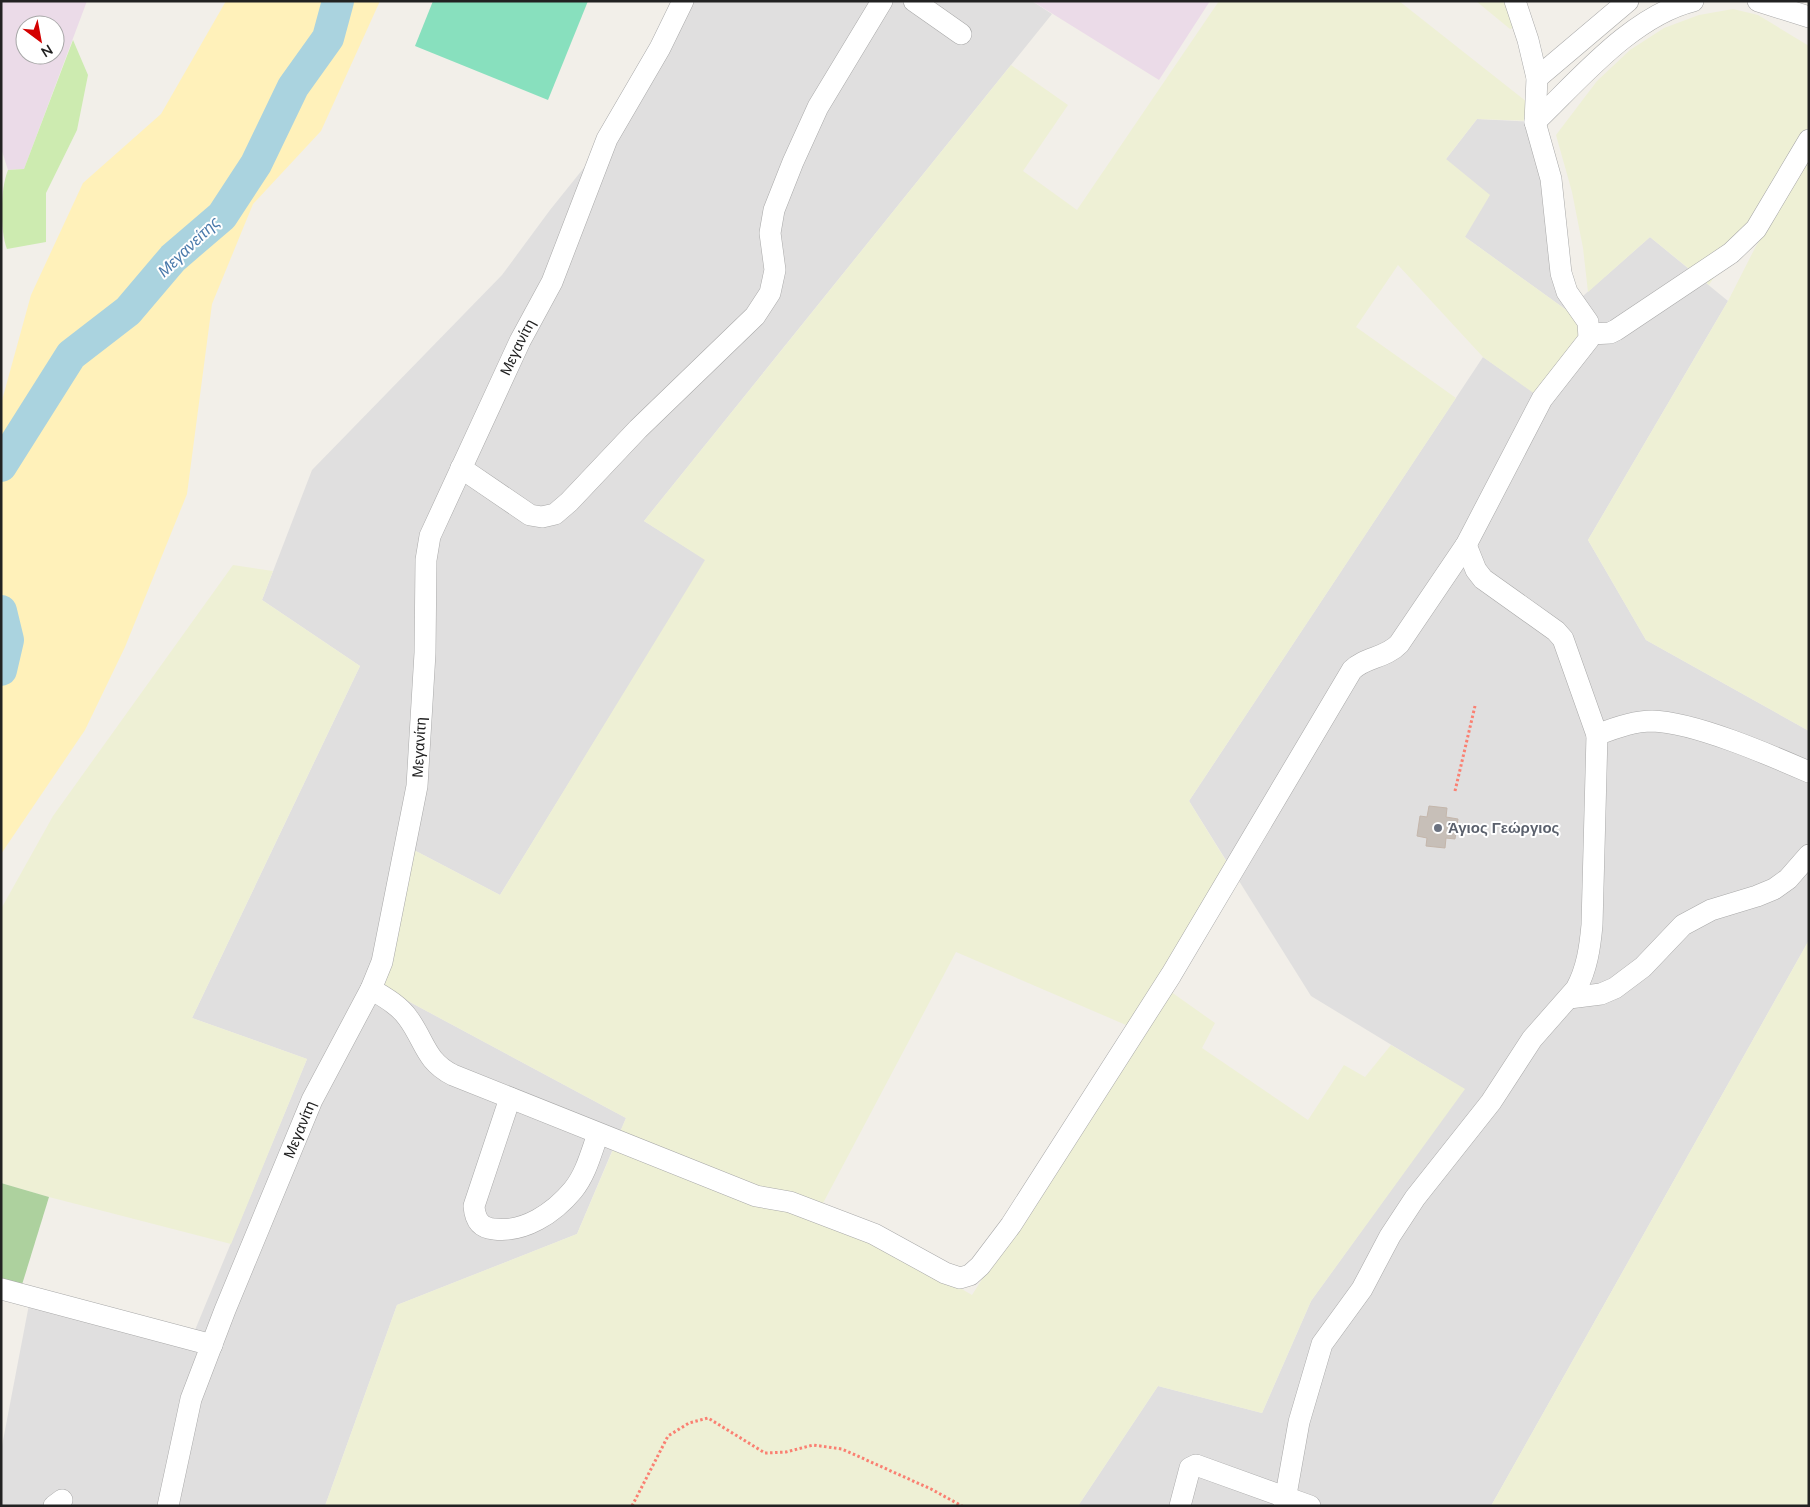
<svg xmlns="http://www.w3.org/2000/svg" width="1810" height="1507" viewBox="0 0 1810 1507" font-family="'Nunito Sans',sans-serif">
  <rect width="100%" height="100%" fill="#f2efe9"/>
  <path fill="#e0dfdf" d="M683 1H1032L1052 14 644 521 706 560 500 895 412 849 380 986 626 1118 577 1234 397 1305 325 1506H1V1451L31 1294 195 1330 307 1059 192 1018 360 666 262 600 312 470 502 275 550 210 607 139Z
    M1477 119 1535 122 1575 303 1650 237 1728 301 1588 540 1646 640 1809 731V940L1491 1506H1078L1158 1386 1262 1413 1311 1301 1464 1089 1311 996 1189 801 1483 357 1539 396 1583 322 1465 237 1446 159Z"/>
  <path fill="#ebdbe8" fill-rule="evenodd" d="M1 1H87L24 169 8 170 1 148ZM25 25H55V55H25Z
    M1032 1H1210L1159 80Z"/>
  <path fill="#eef0d5" d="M1219 1H1399L1532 106V121L1477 119 1446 159 1490 195 1465 237 1583 322 1586 333 1539 397 1483 357 1398 265 1356 327 1456 398 1189 801 1231 869 1133 1028 956 952 821 1207 767 1191 618 1137 626 1118 380 986 412 849 500 895 705 560 644 521 1011 65 1068 105 1023 171 1077 210Z
    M1476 1H1508L1516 26 1510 29Z
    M1733 9 1758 15 1809 46V128L1709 285 1650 237 1588 292 1583 248 1572 192 1556 135 1597 81 1630 50 1664 28 1699 15Z
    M1809 154V731L1646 640 1588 540 1728 301 1755 248Z
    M233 565 273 571 262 600 360 666 192 1018 307 1059 231 1244 49 1197 1 1183V909L53 816Z
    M1809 940V1506H1491Z
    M1167 989 1215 1023 1202 1048 1308 1120 1344 1065 1365 1077 1391 1045 1465 1089 1311 1301 1262 1413 1158 1386 1078 1506H325L397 1305 577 1234 615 1145 792 1210 899 1252 972 1295Z"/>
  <path fill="#cdebb0" d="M73 40 88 75 77 130 46 193V242L7 249C0 230 0 190 8 170L24 169Z"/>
  <path fill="#add19e" d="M1 1183 49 1197 21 1288 1 1284Z"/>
  <path fill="#fff1ba" d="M226 1H380L321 131 253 204 212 304 187 494 125 647 85 730 1 854V404L31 295 83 183 161 114Z"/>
  <path fill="#88e0be" d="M433 1H588L548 100 415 46Z"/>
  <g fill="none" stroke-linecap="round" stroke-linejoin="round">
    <path stroke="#aad3df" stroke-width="32" d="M1 466 71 355 128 311 173 258 222 216 256 164 293 87 328 38 338 1
      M1 611 8 640 1 670"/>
  </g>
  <path fill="#c7bfb8" stroke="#c4b6ab" d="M1429 806 1447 808 1446 817 1458 819 1455 839 1446 838 1445 848 1426 846 1427 838 1417 836 1420 816 1427 817Z"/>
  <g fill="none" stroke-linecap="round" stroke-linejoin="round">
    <g stroke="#a9a9a9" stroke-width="22">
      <g id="minor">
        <path d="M914 1 961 34"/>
        <path d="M1758 1 1809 17"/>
        <path d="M1537 78 1628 1"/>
        <path d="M1535 122C1579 80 1632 16 1693 1"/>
        <path d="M1590 334 1610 333 1616 330 1731 253 1756 229 1809 140"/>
        <path d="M461 468 530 515 542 517 555 514 569 502 638 429 755 316 770 293 775 270 770 233 774 210 793 162 818 107 882 1"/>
        <path d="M1466 545 1476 570 1483 579 1556 631 1563 639 1597 735"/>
        <path d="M371 989C384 997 399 1005 408 1018 425 1041 425 1061 453 1075L756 1196 790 1202 874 1234 945 1273 960 1278 970 1275 980 1266 1011 1225 1171 975 1352 670C1365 657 1386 658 1399 644L1466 545 1542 399 1589 339 1588 322 1567 292 1561 273 1551 179 1535 122 1537 78 1528 40 1515 1"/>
        <path d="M1569 998 1601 994 1615 988 1643 967 1683 925 1711 910 1757 896 1774 889 1788 879 1809 855"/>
        <path d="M510 1098 474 1206C475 1219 480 1228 494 1229 524 1233 554 1213 573 1190 586 1174 591 1153 598 1134"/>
        <path d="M1 1289 212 1345"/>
        <path d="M54 1506 62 1500"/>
        <path id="s1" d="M168 1506 191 1399 225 1310 312 1100 371 989 382 962 417 786 425 653 426 560 430 536 520 341 552 282 607 139 660 48 683 1"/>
        <path d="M1180 1506 1190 1468 1196 1465 1310 1506"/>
        <path d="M1284 1506 1299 1422 1322 1344 1362 1289 1390 1236 1415 1198 1491 1102 1532 1039 1576 989C1587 969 1590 947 1592 925L1597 735C1614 728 1633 721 1652 721 1694 722 1770 755 1809 772"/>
      </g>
    </g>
    <path stroke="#fa8072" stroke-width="3" stroke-dasharray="2.5 2.5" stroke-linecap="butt" d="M1455 791 1475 706
      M632 1506 668 1436 689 1423 708 1418 765 1453 786 1452 813 1445 842 1449 931 1489 962 1506"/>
    <use href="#minor" stroke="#fff" stroke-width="21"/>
  </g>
  <circle fill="#6b7280" stroke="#fff" stroke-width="2" cx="1438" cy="828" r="5"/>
  <g text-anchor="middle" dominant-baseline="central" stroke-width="4" stroke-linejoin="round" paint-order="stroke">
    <g font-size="15" fill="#222" stroke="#fff">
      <text stroke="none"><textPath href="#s1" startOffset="1225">Μεγανίτη</textPath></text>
      <text stroke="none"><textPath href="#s1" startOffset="805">Μεγανίτη</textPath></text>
      <text stroke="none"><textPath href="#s1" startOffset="400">Μεγανίτη</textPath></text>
    </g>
    <g font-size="15" font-weight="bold" fill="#5b616d" stroke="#fff" text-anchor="start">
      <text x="1448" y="828">Άγιος Γεώργιος</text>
    </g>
    <g font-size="16" font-style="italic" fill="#4a7aab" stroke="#fff">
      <text transform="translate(189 247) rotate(-44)">Μεγανείτης</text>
    </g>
  </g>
  <rect width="1810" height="1507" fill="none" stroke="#222222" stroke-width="5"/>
  <g transform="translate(40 40) rotate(148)"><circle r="24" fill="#ffffff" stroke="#a7a7a7"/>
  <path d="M0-4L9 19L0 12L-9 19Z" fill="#d40000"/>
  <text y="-8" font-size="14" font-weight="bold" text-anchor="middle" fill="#222222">N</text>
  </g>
</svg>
